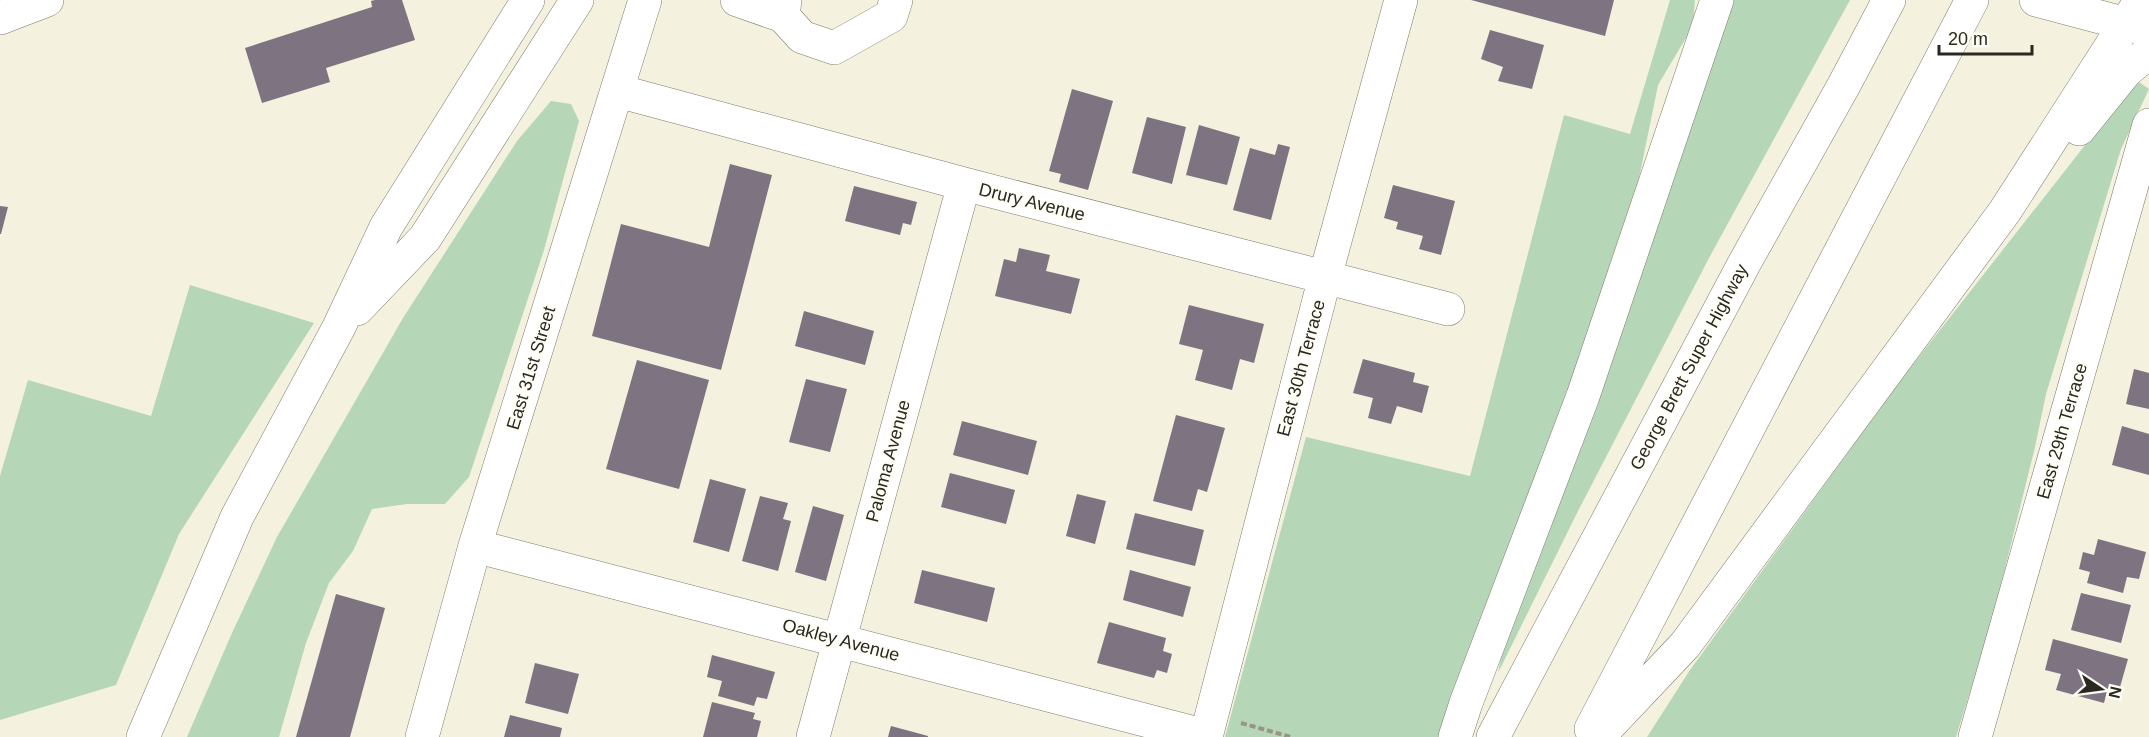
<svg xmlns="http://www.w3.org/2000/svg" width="2149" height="737" viewBox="0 0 2149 737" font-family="Helvetica,sans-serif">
  <rect width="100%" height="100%" fill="#f4f1de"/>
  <path fill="#b6d7b7" d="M1670 0H1695L1693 26 1658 85 1636 193 1524 517 1439 737H1225L1306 437 1470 476 1564 115 1630 134Z
    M1733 0H1850L1709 258 1576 515 1498 673 1504 642 1643 263Z
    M2136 80 2149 89 2121 149 2046 394 2035 447 1993 617 1956 737H1647L1690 670 1900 381Z
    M551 101 571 104 579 121 544 250 469 477 445 504H407L372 509 353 551 329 583 306 643 279 737H187L232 633 277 537 403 318 517 141Z
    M190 285 314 323 179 534 116 685 0 720V476L28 380 151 416Z"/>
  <path fill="#7e7380" d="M375 0H402L415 40 326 68 330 82 262 103 245 48 372 7 371 1Z
    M1471 0H1614L1605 36Z
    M1490 30 1544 45 1532 89 1498 81 1503 67 1481 59Z
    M1072 89 1113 101 1088 190 1059 182 1061 174 1049 171Z
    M1147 117 1186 127 1172 184 1132 173Z
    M1199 125 1240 137 1227 185 1186 175Z
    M1278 144 1290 147 1271 220 1233 210 1250 148 1275 155Z
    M730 164 772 175 721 370 592 336 621 224 709 247Z
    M1393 185 1455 201 1441 255 1419 249 1423 236 1396 229 1398 222 1384 218Z
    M854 186 917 202 911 225 903 223 900 235 845 221Z
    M0 206 8 207 1 234H0Z
    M1019 248 1050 255 1046 271 1080 279 1071 314 995 296 1004 259 1016 262Z
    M1189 305 1264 324 1254 363 1240 359 1232 390 1195 380 1203 350 1179 344Z
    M804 311 874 331 865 365 795 346Z
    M1363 359 1415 373 1413 382 1429 386 1422 413 1397 406 1391 424 1368 418 1373 398 1353 393Z
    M637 360 709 380 679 489 606 469Z
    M2134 369 2149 373V409L2126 404Z
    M806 379 847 389 830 452 789 442Z
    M1176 415 1225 428 1207 492 1198 489 1192 511 1153 501Z
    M962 421 1037 441 1028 475 953 455Z
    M2122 426 2149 434V475L2112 465Z
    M950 473 1015 490 1006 524 941 507Z
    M710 479 746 489 729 552 693 542Z
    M1077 494 1106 501 1095 544 1066 536Z
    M760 496 788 503 783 519 791 521 778 571 742 561Z
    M813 506 844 515 826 581 795 572Z
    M1135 513 1204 530 1195 566 1126 549Z
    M2098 539 2146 552 2139 579 2127 577 2123 593 2087 583 2090 572 2079 569 2083 552 2094 555Z
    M922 570 995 588 987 622 914 603Z
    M1130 570 1191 587 1183 617 1123 600Z
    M2081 593 2131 605 2121 643 2071 630Z
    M336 594 385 608 350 737H296Z
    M1109 622 1166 638 1163 651 1172 654 1167 673 1157 670 1154 678 1097 663Z
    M2053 639 2128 659 2118 694 2107 691 2104 703 2056 690 2061 674 2045 670Z
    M712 655 775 672 767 699 757 697 754 706 718 696 722 681 707 677Z
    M535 663 579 674 568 714 525 703Z
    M712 702 755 713 753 719 761 721 757 737H703Z
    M510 715 562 728 560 737H504Z
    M891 726 928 736V737H888Z"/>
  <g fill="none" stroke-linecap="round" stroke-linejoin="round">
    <g stroke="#7e7b6b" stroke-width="34">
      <path id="minor" d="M737 0 783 16
        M785 0 783 16 802 37 834 48 891 16 896 0
        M2126 23 2141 0
        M618 91 964 184 1448 309
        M475 546 1206 736
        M422 737 475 546 645 0
        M813 737 964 184
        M1206 737 1325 277 1401 0
        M1975 737 2149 125"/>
    </g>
    <g stroke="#7e7b6b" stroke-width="34">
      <path id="major" d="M2036 0 2149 30
        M0 18 47 0
        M357 309 425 238 577 0
        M143 737 237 517 339 327 386 227 528 0"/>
    </g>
    <g stroke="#7e7b6b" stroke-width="34">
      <path id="highway" d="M2079 129 2126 71 2149 52
        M1591 729 1972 0
        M1455 737 1466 703 1583 396 1717 0
        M1493 737 1745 262 1844 85 1889 0
        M1598 737 1685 645 2005 211 2126 23"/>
    </g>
    <path stroke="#979588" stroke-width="4" stroke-dasharray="6 3" stroke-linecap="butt" d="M1241 723 1291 737"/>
    <use href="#minor" stroke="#fff" stroke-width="33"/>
    <use href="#major" stroke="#fff" stroke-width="33"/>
    <use href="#highway" stroke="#fff" stroke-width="33"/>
  </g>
  <g text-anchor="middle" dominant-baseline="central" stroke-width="5" stroke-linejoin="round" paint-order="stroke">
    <g font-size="18" fill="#292821" stroke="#fffef6">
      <text transform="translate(1032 202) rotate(14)">Drury Avenue</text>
      <text transform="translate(1689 367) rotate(-62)">George Brett Super Highway</text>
      <text transform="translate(531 368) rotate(-73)">East 31st Street</text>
      <text transform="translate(1301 368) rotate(-75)">East 30th Terrace</text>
      <text transform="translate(2062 431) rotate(-74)">East 29th Terrace</text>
      <text transform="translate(888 461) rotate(-75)">Paloma Avenue</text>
      <text transform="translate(841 640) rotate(15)">Oakley Avenue</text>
    </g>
  </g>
  <g transform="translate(2101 689) rotate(103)" stroke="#fffef6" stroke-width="4.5" paint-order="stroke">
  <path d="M0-4.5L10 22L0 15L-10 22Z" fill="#292821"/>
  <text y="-9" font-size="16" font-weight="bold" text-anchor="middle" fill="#292821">N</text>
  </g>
  <path d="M1939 45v9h93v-9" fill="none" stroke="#292821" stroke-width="3"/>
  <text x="1948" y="45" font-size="18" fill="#292821" stroke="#fffef6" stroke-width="4.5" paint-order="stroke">20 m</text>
</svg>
